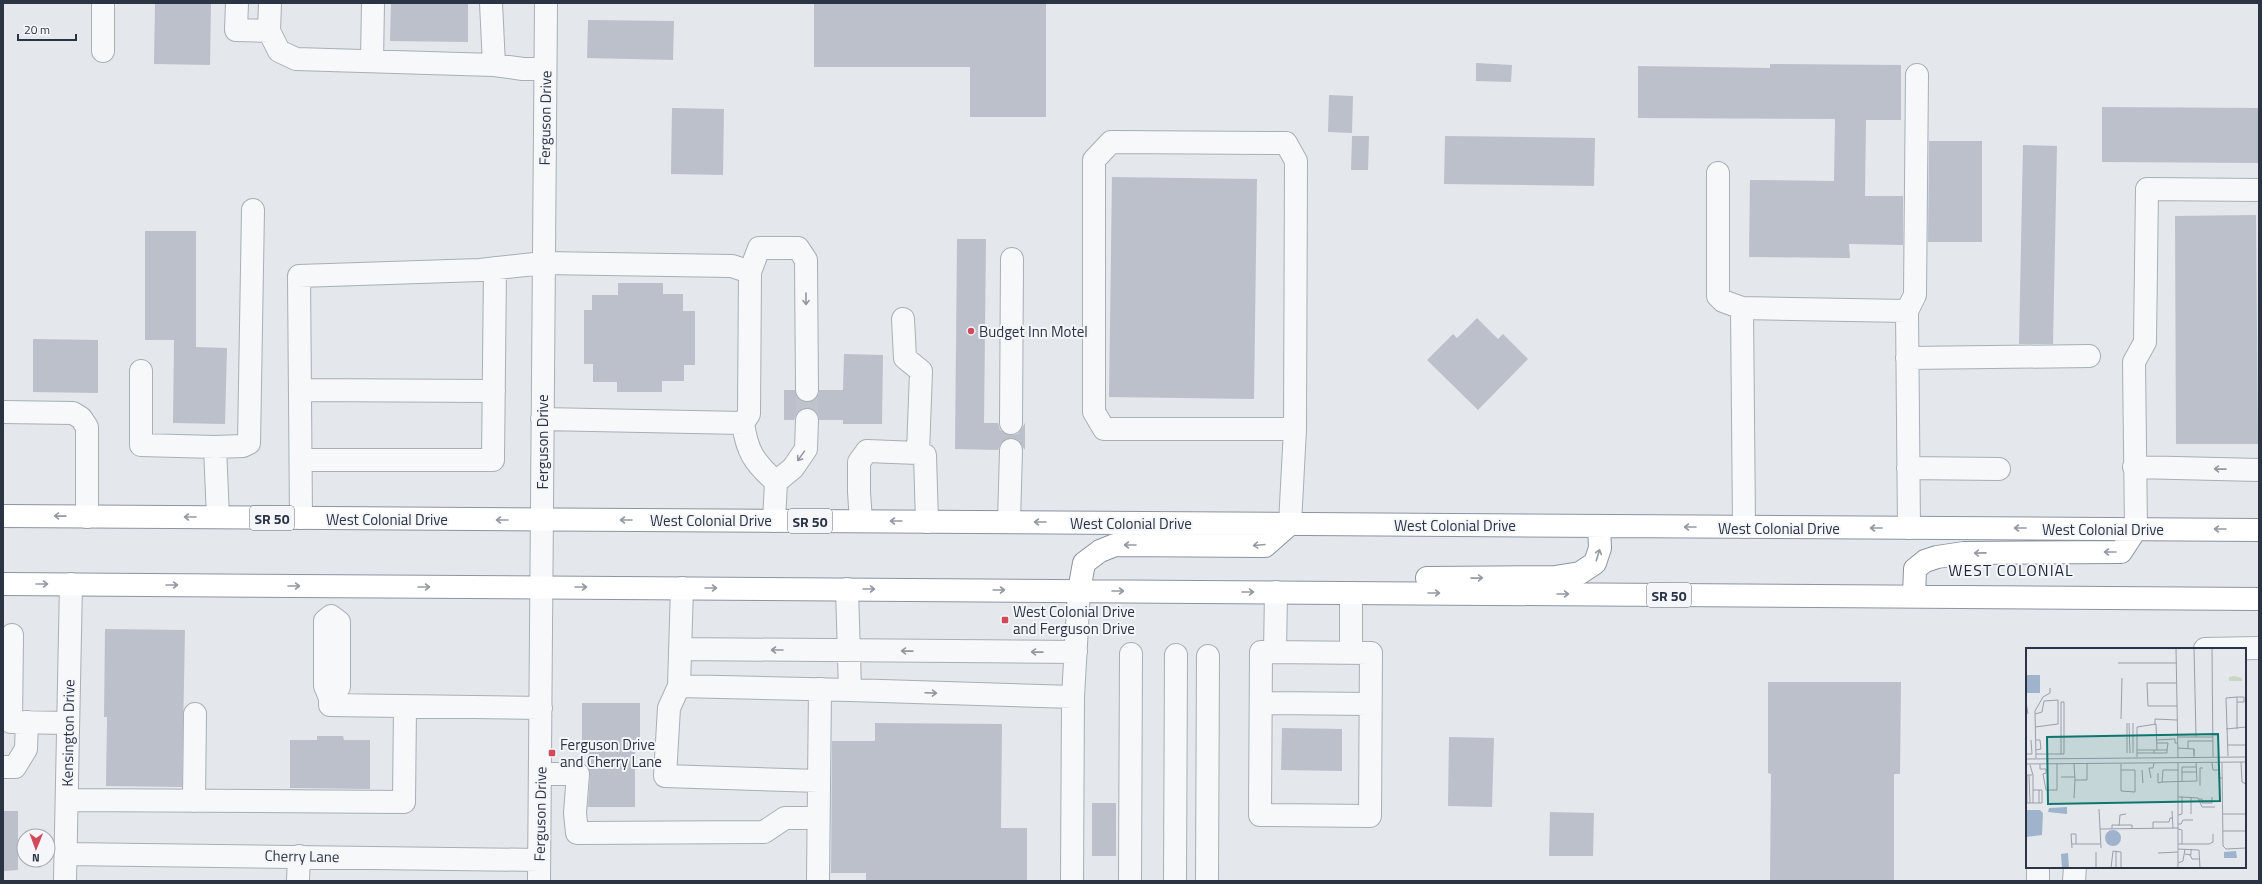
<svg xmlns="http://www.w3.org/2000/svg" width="2262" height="884" viewBox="0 0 2262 884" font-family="'Titillium Web',sans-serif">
  <rect width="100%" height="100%" fill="#e4e7ec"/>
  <path fill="#bbc0ca" d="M155 3H211L210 65 154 64Z
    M391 3H468V42L390 41Z
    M814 3H1046V117H970V67H814Z
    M588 20 674 21 673 60 587 58Z
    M1476 63 1512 65 1511 82 1476 81Z
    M1770 64 1901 65V120H1866L1865 196H1903V245L1849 244 1850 258 1749 257 1750 180 1834 181 1835 119 1638 118V66L1770 68Z
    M1329 95 1353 96 1352 133 1328 132Z
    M2102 107 2259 108V163L2102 162Z
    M672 108 724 109 723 175 671 174Z
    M1352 136H1369L1368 170H1351Z
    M1445 136 1595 138 1594 186 1444 184Z
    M1929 141H1982V242H1928Z
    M2023 145 2057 146 2053 344H2019Z
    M1112 177 1257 179 1254 399 1109 397Z
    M2256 215 2258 444H2176L2175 216Z
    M145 231H196V347L227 348 225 424 173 423 174 340H145Z
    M957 239H986L984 423H998L1000 430 1011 435 1018 434 1025 423V450L1018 440 1011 438 1001 443 998 450 955 449Z
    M618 283H663V294H683V311H695V365H684V381H662V392H617V382H593V364H584V310H592V295H618Z
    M1477 318 1498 339 1503 334 1528 359 1478 410 1427 360 1453 334 1457 338Z
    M33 339 98 340V393L33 392Z
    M844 354 883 355 882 424H843V420H819L818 414 808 408 801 409 797 413 794 420H784V390H795L801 401 807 402 818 396 819 390H843Z
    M105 629 185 630 182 787 106 786 107 717H104Z
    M1768 682H1901L1900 774H1894V881H1770L1771 774 1768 773Z
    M582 703H640V742H635V807H588L590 775 588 767V742L582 741Z
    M875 723 1002 724 1001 828H1027V881H866V873H831L832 741H875Z
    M1282 728 1342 729V771L1281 770Z
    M317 736H343L344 740H370V789L290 788V740H317Z
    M1449 737 1494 738 1492 807 1448 806Z
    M1092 803H1116V856H1092Z
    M3 811H18V870L3 871Z
    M1550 812 1594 813 1593 856H1549Z"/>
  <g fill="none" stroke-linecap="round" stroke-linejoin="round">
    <path stroke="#bfc3cb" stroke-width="22" stroke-dasharray="22 11" stroke-linecap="butt" d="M807 390V420"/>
    <g stroke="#a9aeb7" stroke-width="24">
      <path id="minor" d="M237 3 236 30 269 31
        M270 3 269 31 279 51 296 59 494 65
        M491 3 494 65 523 69H545
        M103 51V3
        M372 61 373 3
        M1718 173V296L1723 301 1742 308
        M750 272 759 248H798L806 260 807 390
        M1907 311 1915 295 1917 75
        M1907 358 2089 356
        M141 371V445L215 447 218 517
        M300 390 494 391
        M3 412 73 413 81 418 87 427V517
        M743 423C747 452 754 462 776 482L774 521
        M1011 423 1012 259
        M215 447 243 446 249 443 253 210
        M918 453 925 455 927 522
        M301 460H493L495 268
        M2134 467 2259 470
        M1908 468 1999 469
        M776 482 793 468 806 449 807 420
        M301 518 299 276 480 270 543 263 732 266 750 272 749 414 743 423 542 419
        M861 521 859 492V462L867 451 918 453 921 371 905 358 903 319
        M1009 522 1011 450
        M1290 524 1295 429 1296 161 1286 143 1111 142 1094 160V412L1104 429H1295
        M1744 527 1742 308 1907 311 1909 528
        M2136 529 2134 362 2145 342 2147 189 2259 190
        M682 588 679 686 850 690 847 589
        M1351 593V653
        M331 616 339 622V687L330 698 325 686V621Z
        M12 635 11 722 68 723
        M680 649 1076 652
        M2205 649 2259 648
        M1261 652 1371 653 1370 816 1260 815Z
        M1275 652 1276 592
        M679 686 669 708 665 776 819 781
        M850 690 1073 697
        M330 698V705L541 708
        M1261 703 1370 704
        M3 767H15L26 749 27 722
        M540 774H578L575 813 577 833 764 832 785 818H818
        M67 800 404 802 405 706
        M194 801 195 714
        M66 854 539 860
        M65 881 71 584
        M298 881 299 856
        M539 881 546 3
        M818 881 820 689
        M1072 881 1073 697 1079 591
        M1130 881 1131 654
        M1175 881 1176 655
        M1207 881 1208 656
        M2038 881V867
        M2074 881 2075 867"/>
    </g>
    <g stroke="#8b94a3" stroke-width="24">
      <path id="highway" d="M3 516 2259 530
        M1427 578 1555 577 1580 573 1595 563 1600 548 1599 526
        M3 584 2259 599
        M1079 591 1084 563 1100 551 1115 545 1265 546 1290 524
        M1914 596 1915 569 1925 561 1937 557 1964 553 2121 552 2136 529"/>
    </g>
    <use href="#minor" stroke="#f7f8fa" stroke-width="22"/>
    <use href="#highway" stroke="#fff" stroke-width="22"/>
  </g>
  <defs><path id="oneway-shaft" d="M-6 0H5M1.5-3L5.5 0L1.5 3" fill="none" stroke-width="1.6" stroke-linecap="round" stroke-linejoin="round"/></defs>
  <g stroke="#9196a0">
    <use href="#oneway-shaft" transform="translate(806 299) rotate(90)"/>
    <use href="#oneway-shaft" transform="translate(801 456) rotate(125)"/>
    <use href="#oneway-shaft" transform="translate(2220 469) rotate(-179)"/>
    <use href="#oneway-shaft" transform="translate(777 650) rotate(-180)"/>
    <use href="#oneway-shaft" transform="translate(907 651) rotate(-179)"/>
    <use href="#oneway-shaft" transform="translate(1037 652) rotate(-179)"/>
    <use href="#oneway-shaft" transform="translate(931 693) rotate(2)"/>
  </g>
  <g stroke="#959aa2">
    <use href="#oneway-shaft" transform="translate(60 516) rotate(-179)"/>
    <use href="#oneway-shaft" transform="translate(190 517) rotate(-180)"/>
    <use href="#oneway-shaft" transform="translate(502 520) rotate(-180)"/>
    <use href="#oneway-shaft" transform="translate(626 520) rotate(-180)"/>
    <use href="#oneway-shaft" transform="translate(896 521) rotate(-180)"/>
    <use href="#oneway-shaft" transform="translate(1040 522) rotate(-180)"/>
    <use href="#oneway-shaft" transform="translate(1690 527) rotate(-180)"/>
    <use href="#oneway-shaft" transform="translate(1876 528) rotate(-180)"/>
    <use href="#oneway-shaft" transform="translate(2020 528) rotate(-180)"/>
    <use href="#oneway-shaft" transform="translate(2220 529) rotate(-180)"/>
    <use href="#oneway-shaft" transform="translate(1130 545) rotate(-180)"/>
    <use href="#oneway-shaft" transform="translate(1259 545) rotate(175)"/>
    <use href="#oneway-shaft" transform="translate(2110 552) rotate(180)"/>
    <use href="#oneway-shaft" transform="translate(1980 553) rotate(179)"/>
    <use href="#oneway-shaft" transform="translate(1598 555) rotate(-73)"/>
    <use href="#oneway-shaft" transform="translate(1477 578) rotate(-1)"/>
    <use href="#oneway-shaft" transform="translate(42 584)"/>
    <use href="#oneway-shaft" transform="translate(172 585)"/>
    <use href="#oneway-shaft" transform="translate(294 586)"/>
    <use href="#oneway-shaft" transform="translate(424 587)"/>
    <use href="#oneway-shaft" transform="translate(581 587)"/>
    <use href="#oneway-shaft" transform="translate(711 588)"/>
    <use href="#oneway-shaft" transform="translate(869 589)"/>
    <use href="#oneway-shaft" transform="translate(999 590)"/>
    <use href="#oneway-shaft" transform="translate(1118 591)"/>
    <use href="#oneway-shaft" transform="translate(1248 592)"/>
    <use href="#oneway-shaft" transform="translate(1434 593)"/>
    <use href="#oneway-shaft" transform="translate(1563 594)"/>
  </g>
  <g fill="#d1495b" stroke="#f4f6f9" stroke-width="1.5">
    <circle cx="971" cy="331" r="4"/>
    <rect x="1001" y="616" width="8" height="8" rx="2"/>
    <rect x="548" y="749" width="8" height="8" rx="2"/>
  </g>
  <g text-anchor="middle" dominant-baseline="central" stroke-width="4" stroke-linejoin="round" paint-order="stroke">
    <g fill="#f4f6f9" stroke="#676e7b" stroke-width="1">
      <rect x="250" y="506" width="44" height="24" rx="3"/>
      <rect x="788" y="509" width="44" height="24" rx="3"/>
      <rect x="1647" y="583" width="44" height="24" rx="3"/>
    </g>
    <g font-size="14" font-weight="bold" fill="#2b3445">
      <text x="272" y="518">SR 50</text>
      <text x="810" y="521">SR 50</text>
      <text x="1669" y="595">SR 50</text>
    </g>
    <g font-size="15" fill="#2b3445" stroke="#f4f6f9">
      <text transform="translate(545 118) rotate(-89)">Ferguson Drive</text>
      <text transform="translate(542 442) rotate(-90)">Ferguson Drive</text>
      <text x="387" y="519">West Colonial Drive</text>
      <text x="711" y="520">West Colonial Drive</text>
      <text x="1131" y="523">West Colonial Drive</text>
      <text x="1455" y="525">West Colonial Drive</text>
      <text x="1779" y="528">West Colonial Drive</text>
      <text x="2103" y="529">West Colonial Drive</text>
      <text transform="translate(68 733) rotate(-89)">Kensington Drive</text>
      <text transform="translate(540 814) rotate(-89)">Ferguson Drive</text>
      <text transform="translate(302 856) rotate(1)">Cherry Lane</text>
    </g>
    <g font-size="15" fill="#2b3445" stroke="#f4f6f9" text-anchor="start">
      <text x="979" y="331">Budget Inn Motel</text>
      <text x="1013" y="611">West Colonial Drive<tspan x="1013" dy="17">and Ferguson Drive</tspan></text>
      <text x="560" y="744">Ferguson Drive<tspan x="560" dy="17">and Cherry Lane</tspan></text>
    </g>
    <g font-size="16" letter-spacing="1" fill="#1d2536" stroke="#f4f6f9">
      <text x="2011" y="570">WEST COLONIAL</text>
    </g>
  </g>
  <g transform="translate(2026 648)">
    <rect width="220" height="220" fill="#e4e7ec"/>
    <path d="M208 28 216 30V33H203V29Z" fill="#c9d6c5"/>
    <path d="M0 27H14V45H0ZM41 159V166L22 164 23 160ZM0 162H14L17 165 16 187 0 189ZM79 190a8 8 0 1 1 16 0a8 8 0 1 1-16 0ZM210 203 211 210H198V204ZM42 205 43 220H36L35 206Z" fill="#9fb4cc"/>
    <path fill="none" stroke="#9a9fa9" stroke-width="1" d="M150 0 152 110M168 0 170 89M186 0 187 109M92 15H151M151 35H121L122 58H151M0 54 2 66M35 54H38V106H35ZM211 54V81M9 66 16 64 18 53 32 52V76L9 79M95 71 96 30M101 75V105M103 75 104 105M107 75V105M129 77V71L151 72M200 81 220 79M152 89H187M130 92 149 91V95H152M131 95H142L141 102M201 97H220M152 100 168 101M162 100V93H187M10 102 15 101 14 92H10M111 102H128M111 105H141M128 105V102H141V105M0 106H6L5 92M10 106H35M168 107V101V109M202 108 200 50 211 49H218V54H211V49M111 109V79L130 76 131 102M10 110 9 63 17 49 24 45V40M0 111 220 109M215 114 216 134 220 136M152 115V220M186 115 187 122H193V130H197M196 115 197 198 200 201 220 200M0 116 220 114M14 116V121H20V125L17 126 20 142H31V116M48 116 49 132H61V116M4 117 7 127V155H16V142H7M95 122H109V144L95 143V116M116 122 117 135M152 122H137L136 134 171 133 170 114M156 124H170M132 125V135L136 134M3 127 4 155M6 127H1V155H7M35 129H49M125 130 123 120H127L128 115M156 134V119H170M174 138V120H177M13 142V155M152 149H156V166L152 167M156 149 172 150 176 159H189M165 149V166M48 150 49 132M173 151H176V155H186V149M73 161 75 200M146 163 147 180M197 166H220M152 176H155L157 172H167M93 178 94 167 100 166M127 180V174H143L144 170H147M74 181 152 180M86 181V177H106V181M152 181 156 182V196H152M197 183H220M46 196H50V186H45L46 200M50 196H74M156 196H183L187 194V186M152 201 173 202 174 220M90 203V220M70 204V220M132 205 152 204M159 206 165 207V201M164 207 166 211H174M152 215 157 213 159 201M85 220 87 203 95 204V220"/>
    <path fill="#0f766e" fill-opacity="0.15" stroke="#0f766e" stroke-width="2" d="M192 86 194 153 22 156 21 89Z"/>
    <rect width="220" height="220" fill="none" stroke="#2b3445" stroke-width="2"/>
  </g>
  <rect width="2262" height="884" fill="none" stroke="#2b3445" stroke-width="8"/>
  <g transform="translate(36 848) rotate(181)"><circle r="19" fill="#f4f6f9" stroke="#a4a8b1"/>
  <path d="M0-3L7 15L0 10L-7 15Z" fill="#d1495b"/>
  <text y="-6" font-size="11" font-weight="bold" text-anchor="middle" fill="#2b3445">N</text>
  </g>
  <path d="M18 34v6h58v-6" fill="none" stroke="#2b3445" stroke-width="2"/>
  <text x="24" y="34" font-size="12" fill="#2b3445" stroke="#f4f6f9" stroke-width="3" paint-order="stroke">20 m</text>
</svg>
